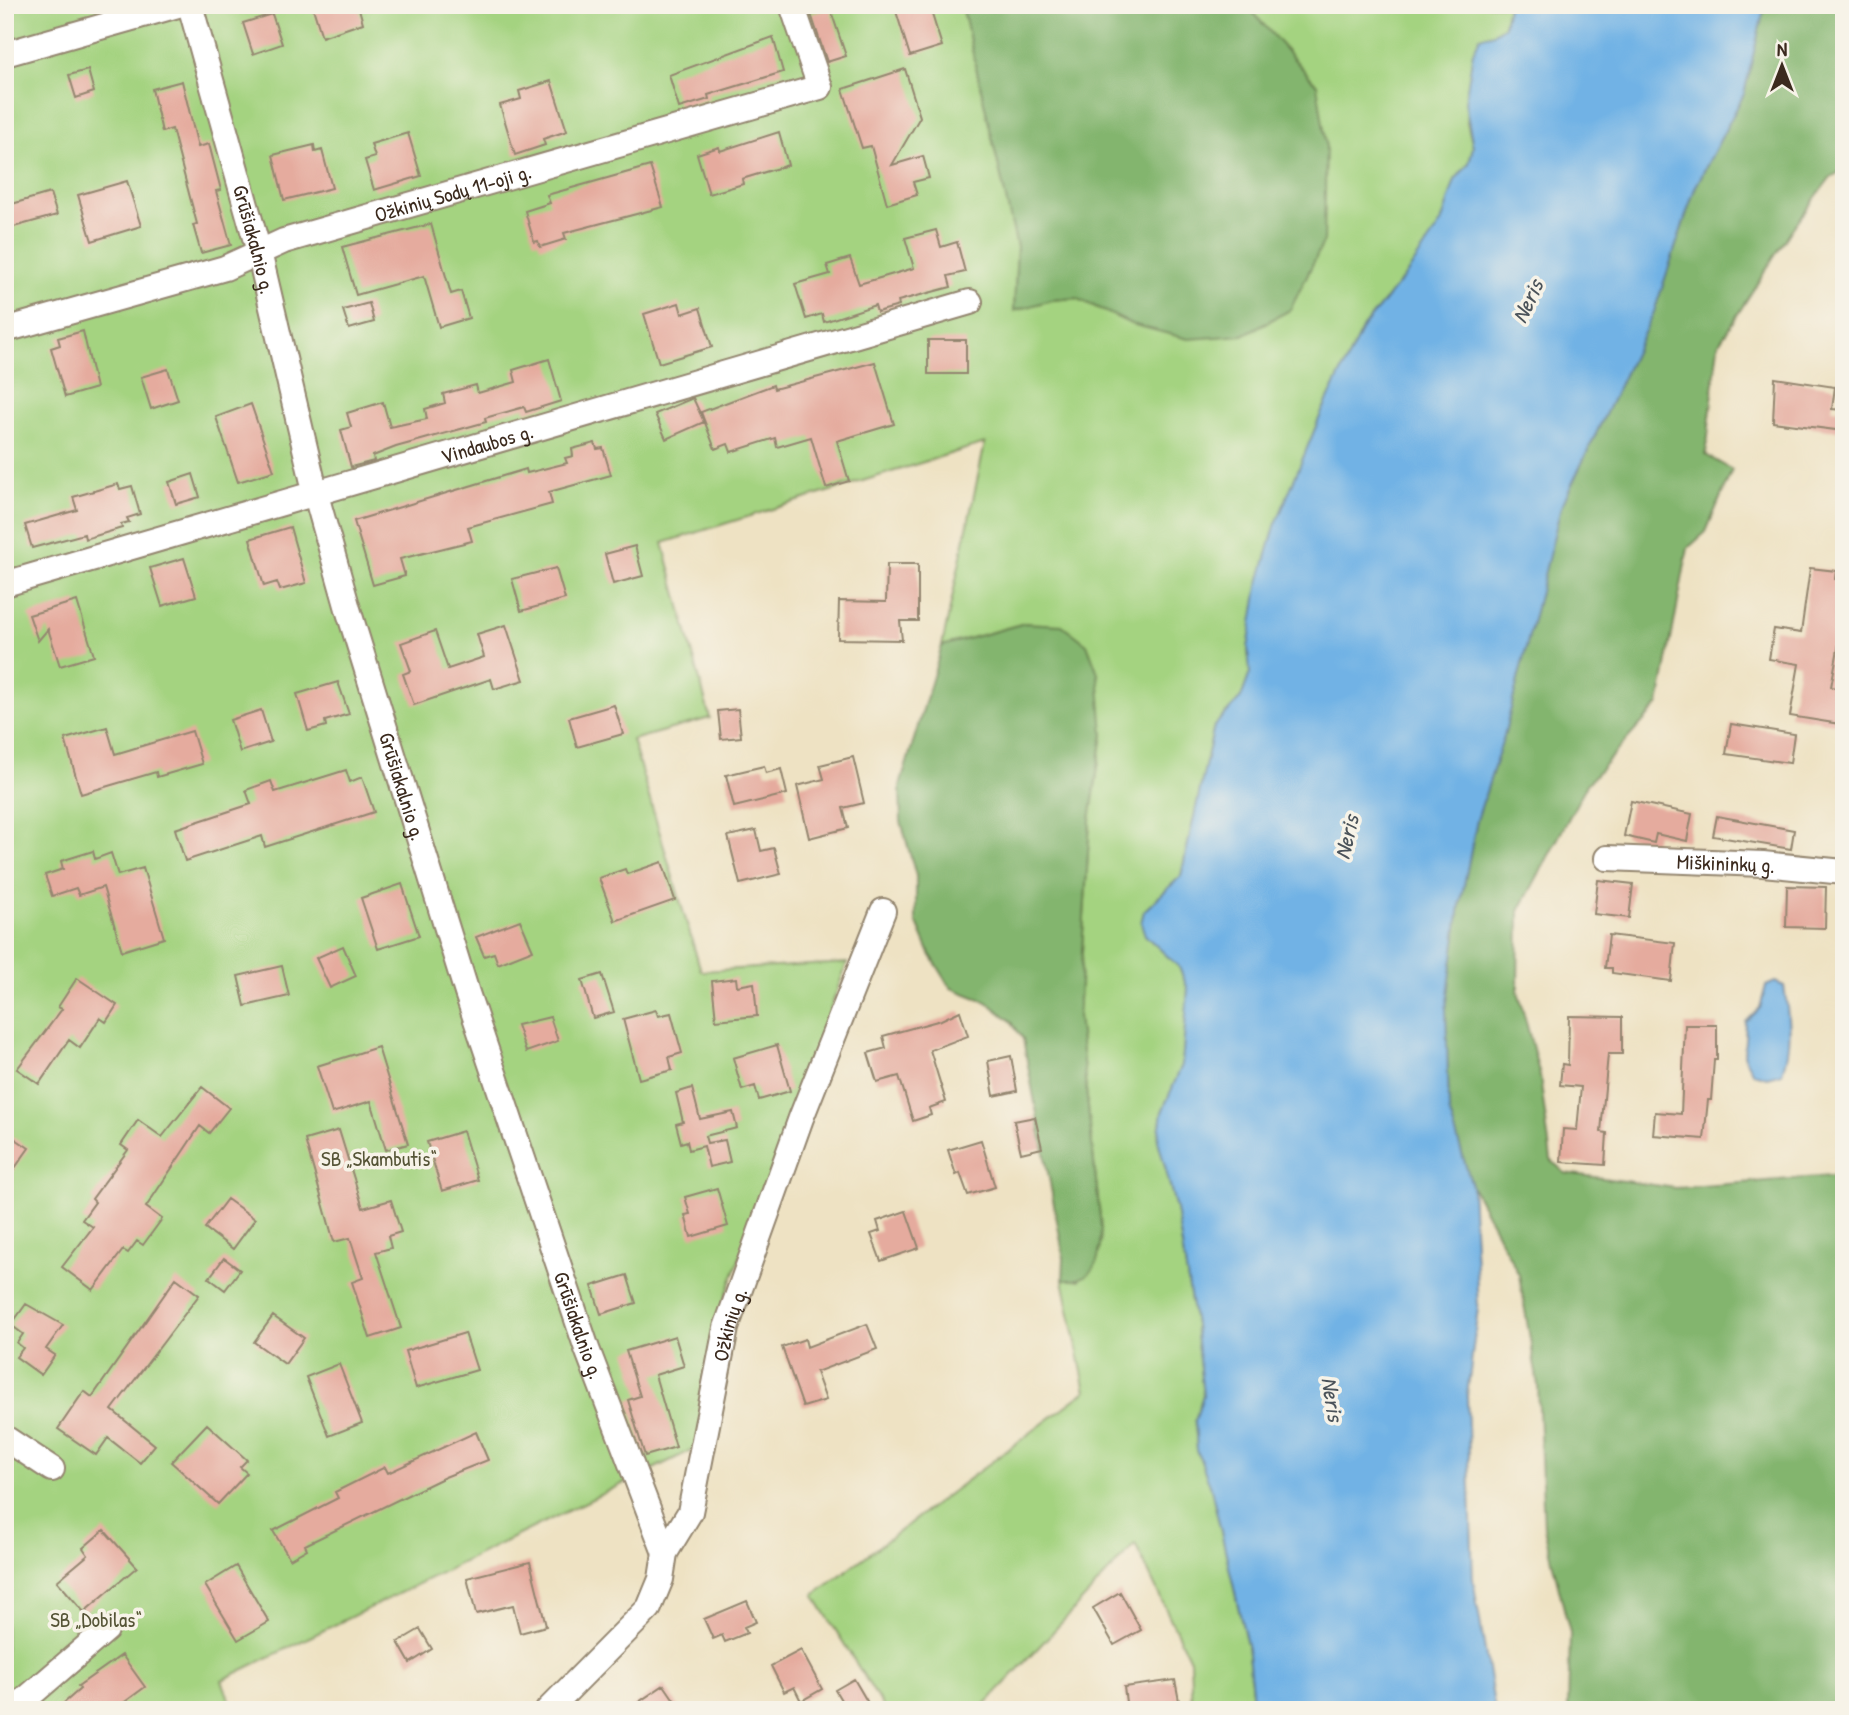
<svg xmlns="http://www.w3.org/2000/svg" width="1849" height="1715" viewBox="0 0 1849 1715" font-family="'Patrick Hand',sans-serif">
  <rect width="100%" height="100%" fill="#f7f3e8"/>
  <filter id="ink" filterUnits="userSpaceOnUse"><feTurbulence type="fractalNoise" baseFrequency=".0143" numOctaves="2"/><feDisplacementMap in="SourceGraphic" scale="14" xChannelSelector="R" yChannelSelector="G"/><feConvolveMatrix kernelMatrix="1 2 1 2 8 2 1 2 1" color-interpolation-filters="sRGB"/></filter>
  <filter id="wash" filterUnits="userSpaceOnUse"><feTurbulence type="fractalNoise" baseFrequency=".00686" numOctaves="4" result="noise"/><feDisplacementMap in="SourceGraphic" scale="28" xChannelSelector="R" yChannelSelector="G"/><feGaussianBlur stdDeviation="1.57" result="paint"/><feColorMatrix in="noise" values="0 0 0 0 0 0 0 0 0 0 0 0 0 0 0 0 0 1.4 0 .05"/><feComposite in="paint" operator="in"/></filter>
  <g filter="url(#wash)">
    <rect width="100%" height="100%" fill="#eee2c3"/>
    <path fill="#a4d380" stroke="#707e4f" stroke-width="2" d="M5 5H962L1017 247 1014 311 1051 300 1077 298 1131 324 1317 85 1245 5H1508L1504 26 1494 33 1480 37 1467 122 1473 147 1469 163 1455 180 1442 223 1406 275 1363 327 1321 414 1248 648 1250 673 1241 698 1214 726 1181 876 1144 911 1145 935 1179 967 1188 989 1182 1066 1162 1112 1158 1140 1176 1209 1195 1325 1203 1395 1195 1421 1197 1450 1211 1488 1247 1645 1254 1710H1192L1190 1660 1135 1544 980 1710H885L814 1595 1086 1391 1063 1280H1079L1101 1226 1078 1016 1090 820 1103 734 1025 623 942 646 985 443 663 543 710 718 632 740 701 971 847 963 719 1315 696 1448 222 1680 231 1704 226 1710H5Z"/>
    <path fill="#83b56e" stroke="#5f7046" stroke-width="2" d="M962 5H1245L1249 8 1317 85 1326 143 1324 241 1290 310 1243 335 1188 339 1131 324 1077 298 1051 300 1014 311 1017 247Z
      M1765 5H1844V169L1830 178 1792 229 1718 345 1706 455 1732 470 1706 532 1688 548 1659 704 1587 784 1519 911 1518 991 1540 1076 1551 1160 1565 1173 1676 1188 1844 1175V1710H1568L1570 1633 1544 1528 1538 1385 1519 1275 1472 1186 1449 1111 1446 1009 1460 905 1477 820 1504 736 1561 507 1654 312 1695 188 1744 94Z
      M1025 623 1062 625 1087 644 1098 673 1103 734 1090 820 1078 1016 1101 1226C1100 1256 1100 1282 1063 1280L1064 1258 1023 1039 1011 1021 987 1002 951 988 930 954 916 921V876L901 821 900 786 942 646Z"/>
    <path fill="#71b2e5" stroke="#566e82" stroke-width="2" d="M1508 5H1765L1744 94 1695 188 1654 312 1561 507 1504 736 1477 820 1460 905 1446 1009 1449 1111 1472 1186 1478 1308 1467 1396 1473 1579 1495 1710H1254L1247 1645 1211 1488 1197 1450 1195 1421 1203 1395 1195 1325 1176 1209 1158 1140 1162 1112 1182 1065 1188 989 1179 967 1145 935 1141 923 1144 911 1181 876 1214 726 1241 698 1250 673 1248 648 1258 586 1275 526 1321 414 1363 327 1406 275 1441 223 1455 180 1469 163 1473 147 1465 102 1473 52 1480 37 1494 33 1504 26Z
      M1775 982 1784 986C1789 1017 1792 1043 1782 1073L1767 1077 1753 1073 1744 1057 1746 1022 1760 1008 1766 986Z"/>
    <g id="blocks">
      <path fill="#e5ab9e" d="M312 5H358L363 23 322 37Z
        M894 5H929L942 46 910 56Z
        M830 8 846 56 827 62 811 14Z
        M272 14 282 44 253 54 243 23Z
        M773 37 783 72 708 95 709 99 679 108 669 75Z
        M905 69 920 117 892 165 923 156 929 178 913 182 917 195 887 204 871 146 862 148 843 89Z
        M88 70 94 92 76 98 69 75Z
        M182 81 198 147 209 144 221 190 216 191 231 245 201 253 193 225 197 224 172 129 162 132 152 89Z
        M551 81 567 131 543 139 545 145 515 155 500 105 521 99 519 91Z
        M779 132 788 165 742 179 743 184 709 194 697 154 719 147 720 151Z
        M408 133 421 176 374 190 365 160 375 157 371 144Z
        M314 145 315 152 322 150 332 188 284 200 273 155Z
        M650 166 663 207 564 233 566 239 540 247 538 241 534 242 525 211 550 203 547 195Z
        M127 181 141 226 92 241 78 195Z
        M50 193 57 215 10 228 5 206Z
        M431 224 451 294 461 291 469 318 439 327 424 276 356 295 342 247Z
        M936 230 941 247 957 242 965 272 948 276 951 287 898 301 899 306 877 312 875 305 824 322 822 314 806 319 795 284 830 274 827 265 850 258 859 284 914 268 905 238Z
        M369 303 374 322 349 329 343 310Z
        M679 303 682 314 700 308 712 347 659 363 644 314Z
        M83 331 96 388 65 397 51 348 60 345 58 338Z
        M928 340H966V374H928Z
        M549 359 561 401 526 412 524 407 485 418 486 422 396 447 373 456 374 461 351 467 341 430 351 427 347 413 383 402 390 427 427 419 425 409 445 403 443 394 476 385 478 393 516 382 513 370Z
        M875 362 894 424 837 441 849 481 826 488 811 437 777 447 775 438 731 452 728 444 715 449 701 412 773 385 774 389Z
        M168 369 178 400 151 409 141 377Z
        M1775 378 1835 387 1832 409 1844 410V431L1773 422Z
        M693 398 704 422 666 439 655 414Z
        M251 404 274 471 238 482 216 417Z
        M595 443 597 449 603 448 611 475 549 492 552 504 468 527 472 541 400 559 405 576 373 585 354 521 526 469 527 473 567 463 565 458 573 456 572 449Z
        M193 474 200 497 176 504 169 482Z
        M118 484 120 489 132 486 140 514 127 518 129 522 121 524 122 528 85 539 84 534 32 548 25 525 77 510 73 497Z
        M290 527 306 583 280 590 277 582 264 586 250 539Z
        M635 546 643 576 613 584 605 554Z
        M184 558 196 596 162 606 150 568Z
        M887 564H918V621H900L902 640 838 639 839 601 886 602Z
        M556 568 565 599 521 611 512 579Z
        M1810 568 1836 571 1835 579 1844 580V616L1831 687 1844 689 1840 724 1790 716 1799 664 1769 659 1774 629 1801 633Z
        M77 601 94 656 60 666 48 629 38 641 29 615Z
        M506 625 524 680 494 689 491 679 414 705 403 674 411 671 401 643 435 631 448 669 484 657 477 634Z
        M338 682 349 714 325 721 326 726 308 731 297 694Z
        M614 705 623 734 577 747 569 718Z
        M738 709 741 737 721 739 718 711Z
        M261 710 271 742 240 752 230 720Z
        M1731 724 1794 734 1790 763 1726 754Z
        M107 727 115 754 192 731 202 764 157 777 156 772 81 794 65 739Z
        M853 757 864 803 843 808 848 828 809 838 797 786 824 779 820 765Z
        M764 766 766 773 781 769 787 794 734 807 726 775Z
        M346 770 350 782 362 777 374 812 265 847 262 836 185 861 175 829 251 804 246 790 271 781 275 792Z
        M1631 801 1692 814 1687 841 1656 834 1654 843 1624 836Z
        M1717 816 1794 830 1791 849 1713 836Z
        M756 830 761 851 774 848 781 874 740 884 728 836Z
        M93 851 95 859 111 853 118 875 143 868 164 938 122 951 103 887 79 895 76 888 52 896 45 875 63 869 61 861Z
        M662 862 675 900 615 921 599 878 625 869 627 874Z
        M1598 880 1633 884 1629 918 1594 914Z
        M402 884 419 936 378 949 361 898Z
        M1787 886 1826 887 1825 928 1786 927Z
        M520 920 533 950 498 964 494 953 484 956 476 937Z
        M1609 935 1675 943 1671 981 1612 973V968H1605Z
        M343 946 356 976 330 988 316 958Z
        M282 966 289 996 245 1006 238 976Z
        M602 974 614 1012 593 1018 582 980Z
        M77 978 117 1005 106 1022 100 1018 80 1048 69 1040 39 1084 17 1069 62 1009 58 1007Z
        M736 978 737 986 754 983 757 1016 716 1020 712 981Z
        M656 1010 658 1016 671 1013 682 1053 669 1057 672 1070 639 1079 623 1019Z
        M960 1011 968 1036 930 1050 946 1102 929 1108 931 1115 913 1121 899 1076 877 1082 868 1053 886 1048 883 1036 941 1020Z
        M1569 1016 1622 1017V1054H1608L1601 1132 1607 1133 1605 1165 1561 1162 1563 1129 1577 1130 1581 1087 1560 1085 1562 1064 1568 1065Z
        M550 1017 558 1041 526 1052 517 1025Z
        M1685 1025H1717V1060H1714L1711 1100H1708L1704 1139 1653 1135 1655 1112 1681 1114Z
        M777 1045 790 1091 759 1100 755 1086 742 1090 733 1058Z
        M378 1047 408 1144 386 1150 371 1101 332 1113 317 1066Z
        M1011 1056 1017 1091 994 1096 988 1061Z
        M202 1087 229 1108 209 1133 200 1126 146 1207 162 1219 143 1245 137 1241 128 1253 123 1250 93 1290 62 1267 93 1227 82 1220 95 1202 92 1199 128 1150 121 1145 138 1120 162 1137Z
        M692 1088 700 1119 733 1112 737 1128 705 1136 707 1143 725 1140 730 1162 709 1167 704 1146 689 1150 687 1141 681 1143 676 1124 683 1122 676 1093Z
        M1035 1117 1042 1148 1021 1153 1014 1121Z
        M339 1130 363 1208 391 1200 401 1232 388 1236 391 1248 376 1252 401 1328 370 1338 352 1282 363 1278 350 1238 334 1242 305 1140Z
        M463 1131 478 1180 442 1191 427 1142Z
        M5 1132 29 1148 5 1182Z
        M981 1140 995 1187 968 1195 960 1173 956 1175 948 1150Z
        M717 1188 728 1226 691 1237 685 1215 690 1214 685 1197Z
        M227 1199 255 1219 233 1249 205 1228Z
        M906 1211 919 1248 881 1261 871 1234 880 1231 877 1221Z
        M224 1258 240 1270 225 1290 209 1278Z
        M627 1275 636 1303 601 1314 592 1286Z
        M176 1278 199 1295 112 1410 155 1445 140 1463 108 1438 96 1455 58 1429 84 1391 92 1397Z
        M26 1304 63 1325 46 1349 55 1355 41 1375 16 1357 23 1348 17 1343 23 1334 11 1325Z
        M273 1316 304 1338 285 1364 254 1342Z
        M867 1324 877 1349 816 1372 826 1400 803 1407 782 1347 805 1339 807 1347Z
        M465 1333 477 1370 416 1388 405 1351Z
        M675 1336 684 1366 655 1375 676 1447 645 1456 628 1400 640 1396 626 1351Z
        M339 1364 362 1423 329 1436 306 1377Z
        M207 1424 247 1460 240 1467 247 1473 218 1504 171 1462Z
        M476 1432 488 1460 445 1477 305 1545 307 1549 290 1559 273 1531 338 1498 335 1492 385 1467 388 1473Z
        M104 1530 137 1567 84 1612 57 1581 88 1555 83 1548Z
        M530 1562 546 1626 520 1633 513 1605 476 1614 467 1578Z
        M236 1566 269 1622 238 1640 205 1585Z
        M1120 1592 1141 1630 1114 1645 1093 1608Z
        M747 1601 756 1622 744 1627 747 1633 725 1642 722 1635 713 1639 704 1619Z
        M420 1629 432 1649 410 1663 398 1642Z
        M801 1650 822 1689 801 1701 794 1687 784 1692 771 1666Z
        M122 1655 145 1687 114 1710H56L80 1689 78 1686Z
        M854 1679 868 1703 856 1710H847L835 1690Z
        M1175 1680 1179 1701 1154 1706 1155 1710H1127L1124 1687Z
        M664 1685 681 1710H627Z"/>
    </g>
  </g>
  <g filter="url(#ink)">
    <use href="#blocks" fill-opacity="0" stroke="#948670" stroke-width="2"/>
    <g fill="none" stroke-linecap="round" stroke-linejoin="round">
      <g stroke="#948670" stroke-width="28">
        <g id="minor">
          <path id="s1" d="M190 5 259 252 316 495 348 609 467 993 587 1349 665 1553"/>
          <path d="M5 54 178 5"/>
          <path id="s2" d="M5 330 225 268 284 241 820 87 792 5"/>
          <path id="s3" d="M5 584 970 302"/>
          <path id="s4" d="M1607 858 1763 864 1844 872"/>
          <path d="M5 1438 52 1469"/>
          <path d="M13 1710 106 1630"/>
          <path id="s5" d="M548 1710 649 1608 661 1579 665 1553 690 1512 726 1328 801 1118 883 911"/>
        </g>
      </g>
      <use href="#minor" stroke="#fff" stroke-width="24"/>
    </g>
  </g>
  <g text-anchor="middle" dominant-baseline="central" stroke-width="7" stroke-linejoin="round" paint-order="stroke">
    <g font-size="21" fill="#3b2a1e" stroke="#f7f3e8">
      <text stroke="none"><textPath href="#s2" startOffset="469">Ožkinių Sodų 11-oji g.</textPath></text>
      <text stroke="none"><textPath href="#s1" startOffset="243">Grūšiakalnio g.</textPath></text>
      <text stroke="none"><textPath href="#s3" startOffset="502">Vindaubos g.</textPath></text>
      <text stroke="none"><textPath href="#s1" startOffset="810">Grūšiakalnio g.</textPath></text>
      <text stroke="none"><textPath href="#s4" startOffset="119">Miškininkų g.</textPath></text>
      <text stroke="none"><textPath href="#s1" startOffset="1377">Grūšiakalnio g.</textPath></text>
      <text stroke="none"><textPath href="#s5" startOffset="441">Ožkinių g.</textPath></text>
    </g>
    <g font-size="21" fill="#555436" stroke="#f7f3e8">
      <text x="379" y="1158">SB „Skambutis“</text>
      <text x="96" y="1619">SB „Dobilas“</text>
    </g>
    <g font-size="23" font-style="italic" fill="#4b535a" stroke="#f7f3e8">
      <text transform="translate(1527 301) rotate(-65)">Neris</text>
      <text transform="translate(1346 837) rotate(-77)">Neris</text>
      <text transform="translate(1333 1399) rotate(81)">Neris</text>
    </g>
  </g>
  <rect width="1849" height="1715" fill="none" stroke="#f7f3e8" stroke-width="28"/>
  <g transform="translate(1782 66)" stroke="#f7f3e8" stroke-width="5" paint-order="stroke">
  <path d="M0-5L12 26L0 18L-12 26Z" fill="#3b2a1e"/>
  <text y="-10" font-size="19" font-weight="bold" text-anchor="middle" fill="#3b2a1e">N</text>
  </g>
</svg>
